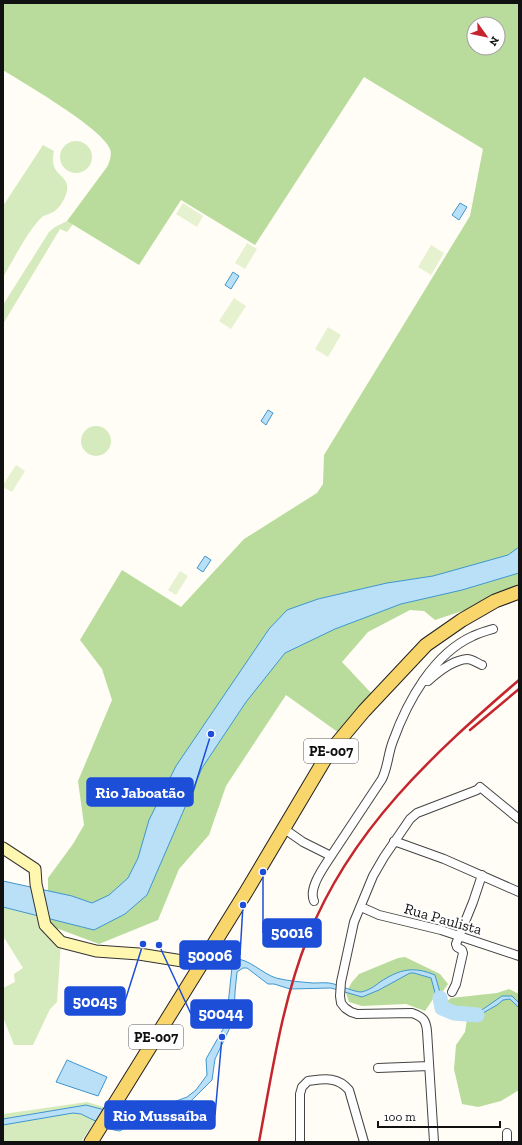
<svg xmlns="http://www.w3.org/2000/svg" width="522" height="1145" viewBox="0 0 522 1145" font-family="'Zilla Slab',serif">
  <rect width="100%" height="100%" fill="#fffdf5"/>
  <path fill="#d5ebbd" d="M60 157a16 16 0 1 1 32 0a16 16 0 1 1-32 0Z
    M43 145 54 151C48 177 69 173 67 189 67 195 61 206 56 210 52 214 46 214 42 217 28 230 14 259 3 277V206Z
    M67 221 73 224 67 232 60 229 3 324V305L49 232 55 227Z
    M81 441a15 15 0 1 1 30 0a15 15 0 1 1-30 0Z
    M3 907 28 912 44 919 61 942 57 1002 50 1009 33 1045H14L3 1017V988L15 982 14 974 23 968 3 936Z
    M87 1102 104 1107 81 1142H3V1114Z"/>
  <path fill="#b9dc9c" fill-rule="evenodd" d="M3 3H519V587L477 606 435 620 424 611 410 610 368 632 342 662 373 695 339 733 286 695 226 786 209 835 179 869 158 920 99 944 48 925V878L73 844 84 825 78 781 112 700 102 669 80 640 122 570 181 607 244 539 317 493 323 484 324 455 470 216 483 149 364 77 255 245 181 200 139 265 67 221 107 167C110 161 112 155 110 149 102 128 25 84 3 70ZM474 24H498V48H474Z
    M405 957 440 974 448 984 443 991 433 999 425 1011 406 1004 362 1006 349 1002 346 993 352 982 359 974 398 958Z
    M509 989 519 994V1090L501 1101 478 1107 462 1104 454 1069 456 1045 465 1032 467 1019 435 1011 451 998 497 993Z"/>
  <path fill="#e6f2cf" d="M183 203 203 216 197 227 176 214Z
    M247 243 257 249 245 269 235 263Z
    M431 245 444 253 431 275 418 267Z
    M234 298 246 306 231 329 219 321Z
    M328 327 341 335 328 357 315 349Z
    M16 465 25 471 12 492 3 487V485Z
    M180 571 188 576 176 595 168 590Z"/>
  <path fill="#b9e0f7" stroke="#3f96cf" d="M460 203 467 207 459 220 452 215Z
    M233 272 239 276 231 289 225 285Z
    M268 410 273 413 266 425 261 421Z
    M519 547V573L462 590 401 604 335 629 285 653 246 702 202 768 147 895 125 914 94 930 3 907V881L72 896 92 903 109 895 128 878 138 858 149 820 176 766 269 629 287 610 318 599 387 583 433 576 508 555Z
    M205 556 211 560 203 572 197 568Z
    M235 959C248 958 263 974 276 978 288 981 301 982 313 983 320 983 328 982 334 984 341 986 355 992 361 992 368 991 375 986 380 982 400 969 413 966 435 975L443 1003 455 1009 476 1014 502 996H512L519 1003V1008L510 999 503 1000 497 1005 476 1017C465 1017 447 1014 439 1007L431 978 414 973H410L379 990 362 997 331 988 290 989 274 984H268L247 968H243L237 972 235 992 234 1019 215 1059 212 1080 190 1102 175 1111 152 1115 138 1120 130 1124 120 1131 114 1130 81 1114 73 1113 3 1125V1119L86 1105 120 1114 171 1103 187 1097 196 1090 207 1075 206 1059 226 1024 232 967Z
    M170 1032 176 1036 169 1048 162 1044Z
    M67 1060 107 1077 98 1096 56 1082Z"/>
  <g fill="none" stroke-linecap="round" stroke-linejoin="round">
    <path stroke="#b9e0f7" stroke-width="15" d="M440 998 442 1008 454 1013 477 1015"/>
    <g stroke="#444" stroke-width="10">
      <path id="street" d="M428 681C438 672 453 660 467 659 472 659 477 663 482 665
        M283 828 303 842 331 856C324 867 308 888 314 901
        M394 841 444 859 519 892
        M331 856 382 779C388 767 388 753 393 741 407 702 433 654 473 636 479 633 486 631 493 629
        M361 907 379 915 441 930 519 956
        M452 992 456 984 463 953 462 950 457 947 456 944 473 902 482 875
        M378 1068 429 1066
        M300 1142V1094L302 1087 308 1081C324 1079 337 1076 349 1090L364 1142
        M434 1142 427 1031C426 1020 423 1017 412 1013L357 1014 351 1012 345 1008 341 1003 340 996 341 982 354 922 373 876 384 857 410 819 417 813 477 790 480 787 519 819
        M507 1142V1133"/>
    </g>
    <g stroke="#333" stroke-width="13">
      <path id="secondary" d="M3 848 35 869 36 884 45 925 61 942 96 951 139 954 201 964"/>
    </g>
    <g stroke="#222" stroke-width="15">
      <path id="primary" d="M91 1142 246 892 328 754 364 711 426 645 462 620 495 601 519 592"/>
    </g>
    <use href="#street" stroke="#fff" stroke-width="8"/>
    <use href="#secondary" stroke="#fff6b0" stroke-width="11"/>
    <use href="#primary" stroke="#f9d66b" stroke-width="13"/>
    <path stroke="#c4262e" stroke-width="2.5" d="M470 730 519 689
      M259 1142C272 1073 282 1002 308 937 351 829 433 754 519 680"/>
  </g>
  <g text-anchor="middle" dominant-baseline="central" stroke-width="4" stroke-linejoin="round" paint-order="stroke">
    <g fill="#fff" stroke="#585858" stroke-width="1">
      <rect x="304" y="739" width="54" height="24" rx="3"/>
      <rect x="129" y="1025" width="54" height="24" rx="3"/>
    </g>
    <g font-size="14" font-weight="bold" fill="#111">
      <text x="331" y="751">PE-007</text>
      <text x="156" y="1037">PE-007</text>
    </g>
    <g font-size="15" fill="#111" stroke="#fff">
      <text transform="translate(443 919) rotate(16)">Rua Paulista</text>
    </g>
  </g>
  <path fill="none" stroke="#1d4ed8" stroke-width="1.5" d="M211 734L193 792M263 872L263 933M243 905L240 955M143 944L125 1001M159 945L191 1014M222 1037L215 1115"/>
  <g fill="#1d4ed8" stroke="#fff" stroke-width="1.5">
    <circle cx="211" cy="734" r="4"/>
    <circle cx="263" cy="872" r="4"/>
    <circle cx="243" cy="905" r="4"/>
    <circle cx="143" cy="944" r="4"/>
    <circle cx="159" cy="945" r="4"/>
    <circle cx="222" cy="1037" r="4"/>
  </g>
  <g fill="#1d4ed8" stroke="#1d4ed8" stroke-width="1.5">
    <rect x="87" y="778" width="106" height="28" rx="4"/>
    <rect x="263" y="919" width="58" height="28" rx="4"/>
    <rect x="180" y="941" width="60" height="28" rx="4"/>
    <rect x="65" y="987" width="60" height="28" rx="4"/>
    <rect x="191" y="1000" width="61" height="28" rx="4"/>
    <rect x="105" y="1101" width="110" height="28" rx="4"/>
  </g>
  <g font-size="16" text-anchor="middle" font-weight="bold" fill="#fff">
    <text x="140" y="798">Rio Jaboatão</text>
    <text x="292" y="938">50016</text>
    <text x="210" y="961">50006</text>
    <text x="95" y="1007">50045</text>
    <text x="221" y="1019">50044</text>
    <text x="160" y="1121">Rio Mussaíba</text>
  </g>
  <rect width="522" height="1145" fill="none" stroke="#111111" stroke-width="8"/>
  <g transform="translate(486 36) rotate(123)"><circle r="19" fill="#ffffff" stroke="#a0a0a0"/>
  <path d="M0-3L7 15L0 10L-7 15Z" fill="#c4262e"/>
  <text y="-6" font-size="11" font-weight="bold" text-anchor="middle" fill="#111111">N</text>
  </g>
  <path d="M378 1121v6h122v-6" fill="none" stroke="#111111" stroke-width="2"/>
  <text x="384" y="1121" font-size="12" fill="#111111" stroke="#ffffff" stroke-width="3" paint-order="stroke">100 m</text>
</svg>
